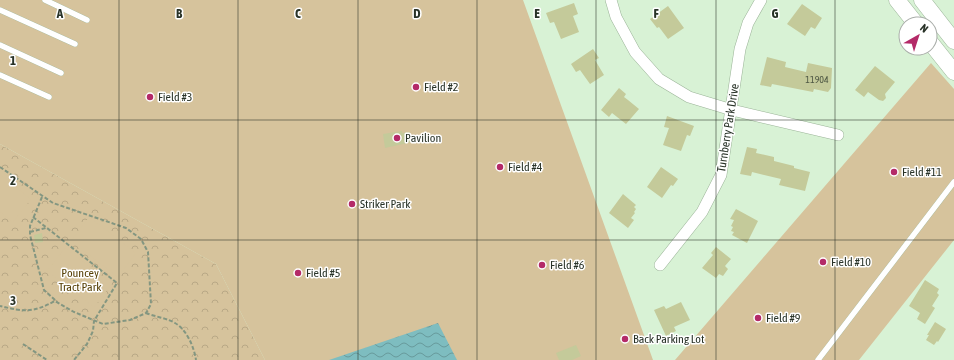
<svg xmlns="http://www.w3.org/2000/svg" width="954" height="360" viewBox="0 0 954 360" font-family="'Asap Condensed',sans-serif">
  <defs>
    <pattern id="park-crowns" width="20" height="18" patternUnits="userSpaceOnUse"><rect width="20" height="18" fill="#d6c39c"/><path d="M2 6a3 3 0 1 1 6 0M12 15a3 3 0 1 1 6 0" fill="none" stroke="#b8a886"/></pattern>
    <pattern id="water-waves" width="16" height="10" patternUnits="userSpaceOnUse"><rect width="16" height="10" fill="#7ebdc0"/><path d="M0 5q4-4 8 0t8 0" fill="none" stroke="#679a9c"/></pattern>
  </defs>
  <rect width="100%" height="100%" fill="#d8f2d5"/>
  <path fill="url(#park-crowns)" d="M0 144 216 264 265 360H0Z"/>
  <path fill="#d6c39c" d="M0 0H523L653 360H265L216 264 0 144Z
    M931 63 954 89V240L859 360H675Z
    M0 175 31 199 13 222 0 212Z
    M89 217 136 253 118 277 71 241Z
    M65 248 112 284 94 307 47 271Z"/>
  <path fill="url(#water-waves)" d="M438 323 457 360H329Z"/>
  <path fill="#c4ca9a" d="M574 3 578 14 573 16 579 32 561 39 554 22 550 23 546 13Z
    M802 4 822 18 815 29 811 27 805 36 787 24Z
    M668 6 684 28 668 39 659 27 657 28 650 19Z
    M593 49 599 58 595 60 604 75 590 84 580 70 576 72 571 64Z
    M767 57 786 62 785 67 806 72 808 63 832 68 831 88 828 92 814 89 813 92 772 84 771 87 760 85Z
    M875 66 895 82 885 94 886 98 883 101 879 100 868 92 864 97 855 90Z
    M619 88 626 94 624 97 628 100 639 109 626 124 612 113 609 117 601 110Z
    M667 116 694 126 690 136 687 135 681 151 663 145 669 128 664 127Z
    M402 131V133L410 132 412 142 385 148 383 134Z
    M747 147 757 149 756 153 774 157V161L794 166V168L810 172 805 191 779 185 781 179 752 172 751 176 740 174Z
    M661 167 678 179 673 186 671 185 662 198 647 187Z
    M623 194 636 205 634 207 636 209 634 212 635 213 631 218 634 220 628 228 609 213Z
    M736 209 758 221 747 243 732 235 734 232 731 231 733 227 731 226 734 220 730 219Z
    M42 233 43 242 35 243 34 235Z
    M716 247 731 259 725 266 728 269 723 276 719 274 716 278 702 268 713 255 711 253Z
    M925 280 939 289 937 293 939 295 932 306 935 308 925 324 917 319 920 313 909 306Z
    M681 302 690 320 674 327 676 331 666 336 654 310 664 306 666 309Z
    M935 322 946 329 938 342 937 341 934 345 926 340 929 335H927Z
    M576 345 581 356 572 360H559L556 353Z"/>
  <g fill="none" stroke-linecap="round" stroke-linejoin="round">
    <g stroke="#9bb498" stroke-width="6">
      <path id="service" d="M45 0 87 20
        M0 10 75 44
        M0 45 61 73
        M0 75 49 97
        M818 360 954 182"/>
    </g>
    <g stroke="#9bb498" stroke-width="12">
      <path id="minor" d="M611 0 616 17 635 52 659 79 689 97 732 110 838 135
        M660 265 702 212 721 175 740 49 748 23 761 0"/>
    </g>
    <g stroke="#9bb498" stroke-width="17">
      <path id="secondary" d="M897 0 916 24
        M922 0 954 41
        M930 42 954 72"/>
    </g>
    <path stroke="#839681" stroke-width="2" stroke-dasharray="4 2" stroke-linecap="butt" d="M0 167 53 203 126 228 141 239 148 252 151 304 146 313 130 320 103 324 74 312 55 301C32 313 25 312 0 306
      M42 197 30 226V235L44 290 55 300
      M33 217 117 283 94 321 93 331 87 344 74 360
      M30 232 46 228
      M146 313C153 316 169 319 175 323 187 330 194 347 196 360
      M23 344 47 360"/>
    <use href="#service" stroke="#fff" stroke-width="5.5"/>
    <use href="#minor" stroke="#fff" stroke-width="11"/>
    <use href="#secondary" stroke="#fff" stroke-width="16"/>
  </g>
  <path fill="none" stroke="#283227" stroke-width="1" stroke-opacity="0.55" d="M119 0V360M238 0V360M358 0V360M477 0V360M596 0V360M716 0V360M835 0V360M0 120H954M0 240H954"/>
  <g fill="#b42a68" stroke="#fff" stroke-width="1.5">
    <circle cx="416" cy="87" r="4"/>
    <circle cx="150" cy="97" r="4"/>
    <circle cx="397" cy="138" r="4"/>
    <circle cx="500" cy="167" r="4"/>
    <circle cx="894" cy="172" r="4"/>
    <circle cx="352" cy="204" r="4"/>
    <circle cx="823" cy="262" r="4"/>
    <circle cx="542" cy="265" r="4"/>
    <circle cx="298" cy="273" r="4"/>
    <circle cx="758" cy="318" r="4"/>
    <circle cx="625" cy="339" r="4"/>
  </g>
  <g text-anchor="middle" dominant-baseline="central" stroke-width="3" stroke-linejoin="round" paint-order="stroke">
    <g font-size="10" fill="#4f5844">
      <text x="817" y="79">11904</text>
    </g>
    <g font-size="12" fill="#283227" stroke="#fff" text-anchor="start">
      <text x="424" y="87">Field #2</text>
      <text x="158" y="97">Field #3</text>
      <text x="405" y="138">Pavilion</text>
      <text x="508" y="167">Field #4</text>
      <text x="902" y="172">Field #11</text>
      <text x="360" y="204">Striker Park</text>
      <text x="831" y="262">Field #10</text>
      <text x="550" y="265">Field #6</text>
      <text x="306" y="273">Field #5</text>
      <text x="766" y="318">Field #9</text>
      <text x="633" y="339">Back Parking Lot</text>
    </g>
    <g font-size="12" fill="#283227" stroke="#fff">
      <text transform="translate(728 128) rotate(-81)">Turnberry Park Drive</text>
    </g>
    <g font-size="12" fill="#553f04" stroke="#fff">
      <text x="80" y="273">Pouncey<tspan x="80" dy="14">Tract Park</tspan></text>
    </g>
  </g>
  <g font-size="13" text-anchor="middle" font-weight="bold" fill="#283227" stroke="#fff" stroke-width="3" stroke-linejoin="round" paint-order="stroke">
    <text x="60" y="18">A</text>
    <text x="179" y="18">B</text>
    <text x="298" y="18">C</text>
    <text x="417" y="18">D</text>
    <text x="537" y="18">E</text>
    <text x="656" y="18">F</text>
    <text x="775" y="18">G</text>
    <text x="13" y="65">1</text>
    <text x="13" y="185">2</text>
    <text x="13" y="305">3</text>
  </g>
  <g transform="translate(918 36) rotate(39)"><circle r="19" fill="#ffffff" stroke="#a9ada9"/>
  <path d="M0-3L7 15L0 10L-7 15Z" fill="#b42a68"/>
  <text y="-6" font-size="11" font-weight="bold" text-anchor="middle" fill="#283227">N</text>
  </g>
</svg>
